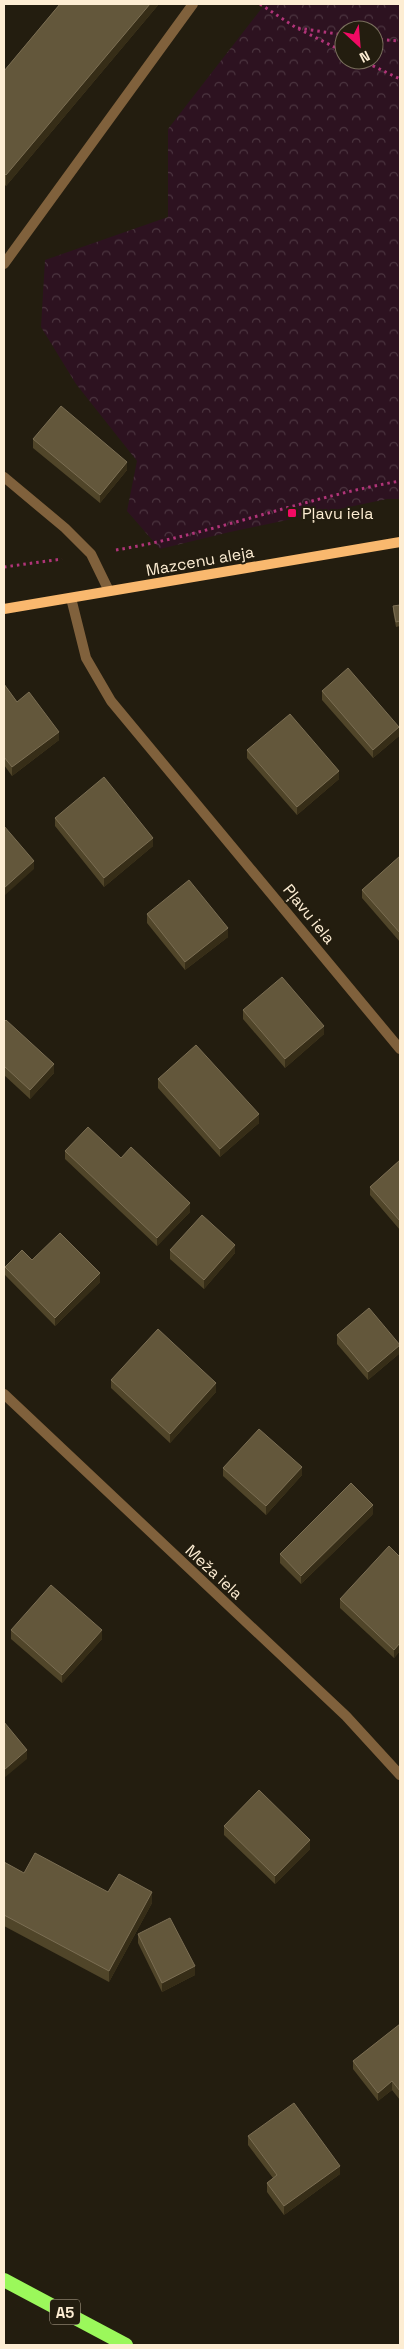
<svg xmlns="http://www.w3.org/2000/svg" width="404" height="2349" viewBox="0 0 404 2349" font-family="'Space Grotesk',sans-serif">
  <defs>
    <pattern id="forest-crowns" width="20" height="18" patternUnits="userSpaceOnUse" patternTransform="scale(1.25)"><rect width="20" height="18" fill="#2d1220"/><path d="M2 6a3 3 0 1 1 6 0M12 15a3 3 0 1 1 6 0" fill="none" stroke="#4c3540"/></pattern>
  </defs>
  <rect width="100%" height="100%" fill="#231d0f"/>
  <path fill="url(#forest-crowns)" fill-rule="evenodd" d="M265 4H400V499H387L230 532 160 549 127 511 137 461 76 384 41 327 45 260 168 217V129ZM344 30H374V60H344Z"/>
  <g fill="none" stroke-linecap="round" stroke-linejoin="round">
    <path stroke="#b03478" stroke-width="3" stroke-dasharray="2.5 4" stroke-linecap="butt" d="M260 4 295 27 344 52
      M298 28 344 35
      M374 39 400 41
      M361 60 400 79
      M116 550C212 534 304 498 400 481
      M4 567 62 559"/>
    <path stroke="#80613c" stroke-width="10" d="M4 264 193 4
      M4 477 65 528 91 554 109 591
      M71 598 86 658 111 701 400 1049
      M4 1394 346 1716 400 1775"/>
    <path stroke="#f9b86e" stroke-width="10" d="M4 609 400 542"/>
    <path stroke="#9bf85b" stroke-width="14" d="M4 2280 126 2345"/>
  </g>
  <path fill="#504529" d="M60 4H159L6 186 4 184V71Z
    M33 439 127 470 100 503 33 448Z
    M400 605V626L396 627 393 611V606Z
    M4 684 17 702 59 740 12 776 4 765Z
    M322 691 399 736 373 758 322 700Z
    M247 750 339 779 297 815 247 758Z
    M55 818 153 846 104 887 55 826Z
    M400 856V942L362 898V890Z
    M147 914 228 937 185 970 147 923Z
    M243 1010 324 1034 285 1068 243 1019Z
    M4 1022 54 1073 30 1099 4 1075Z
    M158 1079 259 1123 220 1157 158 1088Z
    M65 1151 121 1158 190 1212 157 1246 65 1159Z
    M400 1160V1230L370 1195V1187Z
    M170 1250 235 1253 204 1289 170 1259Z
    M32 1260 100 1282 55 1326 5 1275V1267Z
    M337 1335 400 1353 368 1380 337 1344Z
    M111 1380 216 1392 170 1443 111 1388Z
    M223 1468 302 1475 266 1515 223 1476Z
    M373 1514 301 1584 280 1563V1554Z
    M400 1557V1651L394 1658 340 1608V1599Z
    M11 1630 102 1639 62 1683 11 1639Z
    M224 1826 310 1849 275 1884 224 1835Z
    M4 1862 24 1873 152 1903 109 1982 4 1926Z
    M138 1934 195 1975 162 1992 138 1943Z
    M400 2024V2100L392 2090 378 2101 353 2069V2061Z
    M248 2136 340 2174 284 2215 267 2192V2183L273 2178 248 2145Z"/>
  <path fill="#362d17" d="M150 4H159L6 186V175Z
    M127 462V470L100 503V495Z
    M399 727V736L373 758V750Z
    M59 732V740L12 776V767Z
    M339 771V779L297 815V807Z
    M153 838V846L104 887V878Z
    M34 861V869L4 896V888Z
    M228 928V937L185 970V962Z
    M324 1026V1034L285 1068V1059Z
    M54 1064V1073L30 1099V1090Z
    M259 1114V1123L220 1157V1149Z
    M190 1203V1212L157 1246V1238Z
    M235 1245V1253L204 1289V1280Z
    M100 1273V1282L55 1326V1318Z
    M400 1345V1353L368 1380V1372Z
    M216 1383V1392L170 1443V1434Z
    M302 1467V1475L266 1515V1506Z
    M373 1505V1514L301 1584V1576Z
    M102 1630V1639L62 1683V1675Z
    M400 1643V1651L394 1658V1650Z
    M27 1750V1759L4 1778V1770Z
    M310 1840V1849L275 1884V1876Z
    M152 1892V1903L109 1982V1971Z
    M195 1966V1975L162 1992V1983Z
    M392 2081V2090L378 2101V2093Z
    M340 2166V2174L284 2215V2206Z"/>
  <path fill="#63573b" stroke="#7b6e53" d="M60 4H150L6 175 4 173V71Z
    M61 406 127 462 100 495 33 439Z
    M400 605V621L396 622 393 606Z
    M348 668 399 727 373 750 322 691Z
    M4 684 17 702 29 692 59 732 12 767 4 757Z
    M290 714 339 771 297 807 247 750Z
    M104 777 153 838 104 878 55 818Z
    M4 826 34 861 4 888Z
    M400 856V933L362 890Z
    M189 880 228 928 185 962 147 914Z
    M282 977 324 1026 285 1059 243 1010Z
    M6 1020 54 1064 30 1090 4 1066V1022Z
    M196 1045 259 1114 220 1149 158 1079Z
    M88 1127 121 1158 131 1147 190 1203 157 1238 65 1151Z
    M400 1160V1221L370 1187Z
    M202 1215 235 1245 204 1280 170 1250Z
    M60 1233 100 1273 55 1318 5 1267 22 1250 32 1260Z
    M369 1308 400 1345 368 1372 337 1335Z
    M158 1329 216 1383 170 1434 111 1380Z
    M259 1429 302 1467 266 1506 223 1468Z
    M351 1483 373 1505 301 1576 280 1554Z
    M389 1546 400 1557V1643L394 1650 340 1599Z
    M51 1585 102 1630 62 1675 11 1630Z
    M4 1722 27 1750 4 1770Z
    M259 1790 310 1840 275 1876 224 1826Z
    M35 1853 108 1892 119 1874 152 1892 109 1971 4 1915V1862L24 1873Z
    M170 1918 195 1966 162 1983 138 1934Z
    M400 2024V2091L392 2081 378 2093 353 2061Z
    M294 2103 340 2166 284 2206 267 2183 277 2175 248 2136Z"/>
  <rect fill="#f20a64" stroke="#231d0f" stroke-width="2" x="287" y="508" width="10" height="10" rx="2.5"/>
  <g text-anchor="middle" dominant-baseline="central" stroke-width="4" stroke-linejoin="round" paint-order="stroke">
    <rect fill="#231d0f" stroke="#bcaf98" stroke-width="1" x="50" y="2299.5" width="30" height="25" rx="4"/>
    <g font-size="15" font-weight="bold" fill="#fdedd3">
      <text x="65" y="2312">A5</text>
    </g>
    <g font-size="16" fill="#fdedd3" stroke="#231d0f" text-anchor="start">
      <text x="302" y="513">Pļavu iela</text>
    </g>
    <g font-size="16" fill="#fdedd3" stroke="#231d0f">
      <text transform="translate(200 561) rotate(-10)">Mazcenu aleja</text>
      <text transform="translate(309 914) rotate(51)">Pļavu iela</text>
      <text transform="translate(214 1572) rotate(43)">Meža iela</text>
    </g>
  </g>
  <rect width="404" height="2349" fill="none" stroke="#fdedd3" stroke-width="10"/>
  <g transform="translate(359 45) rotate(154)"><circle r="24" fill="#231d0f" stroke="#7a705d"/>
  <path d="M0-4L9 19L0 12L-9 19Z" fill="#f20a64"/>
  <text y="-8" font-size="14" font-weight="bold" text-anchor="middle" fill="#fdedd3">N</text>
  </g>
</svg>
